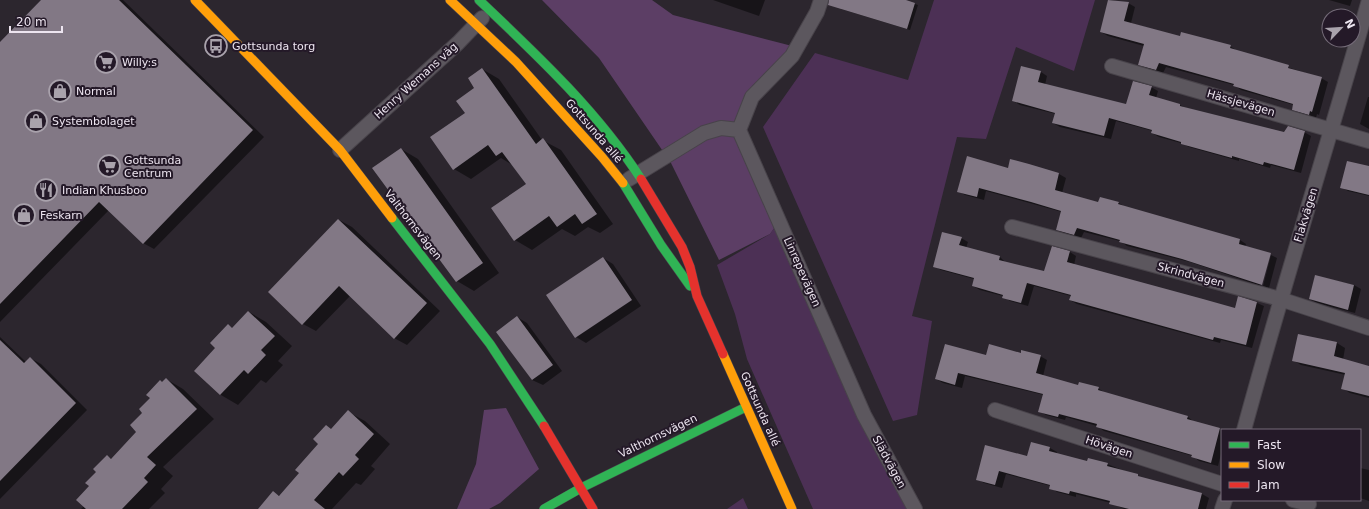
<svg xmlns="http://www.w3.org/2000/svg" width="1369" height="509" viewBox="0 0 1369 509" font-family="'DejaVu Sans',sans-serif">
  <rect width="100%" height="100%" fill="#2c262e"/>
  <path fill="#4c3055" d="M934 0H1095L1074 71 1016 47 986 139 957 137 912 316 932 321 917 415 893 421 763 127 815 53 908 80Z
    M779 221 915 509H813L747 359 735 314 717 265 770 234Z
    M743 498 748 509H727Z"/>
  <path fill="#5c3e65" d="M542 0H652L673 15 796 47 752 97 739 130 779 221 770 234 719 260 671 163 599 58Z
    M506 408 539 469 500 503 489 509H457L476 464 484 410Z"/>
  <path fill="#0007" d="M42 0H123L264 137 154 249 143 243 109 210 0 322V44Z
    M713 0H765L759 16Z
    M840 0H903L918 5 910 30 841 9Z
    M1109 0 1128 3 1135 7 1131 23 1180 37 1230 46 1237 51 1321 78 1328 82 1319 115 1317 114 1316 118 1300 113 1293 109 1294 105 1241 90 1234 85 1166 67 1163 73 1146 68 1139 64 1144 46 1108 36 1101 32Z
    M1329 0H1352L1350 6Z
    M482 69 499 79 542 140 561 150 613 224 600 233 588 227 575 236 562 229 532 250 515 240 527 184 514 166 501 158 471 179 454 169 466 113Z
    M1041 72 1047 76 1045 85 1127 106 1151 87 1158 91 1156 98 1180 105 1186 108 1284 134 1304 132 1311 136 1301 173 1271 165 1270 168 1239 159V161L1189 147 1181 143 1159 137 1152 133 1153 131 1116 121 1111 139 1060 127 1053 123 1056 114 1020 105 1013 101Z
    M1368 97H1369V129L1360 124Z
    M401 149 418 159 499 273 474 291 457 281Z
    M1011 160 1059 174 1066 178 1062 193 1099 203 1100 198 1119 203 1125 207 1240 240 1246 244 1245 247 1269 254 1261 286 1190 262 1127 246 1120 241 1084 232 1081 238 1064 233 1057 230 1062 212 986 191 984 200 965 195 958 191 1008 169Z
    M1369 167V196L1348 191 1341 187Z
    M339 220 352 227 440 311 407 345 394 338 350 296 316 331 303 324Z
    M961 238 968 242 966 248 1000 257 1006 263 1044 273 1070 252 1076 256 1074 265 1235 309 1257 303 1264 306 1252 348 1221 340 1220 343 1077 304 1070 300 1071 296 1034 286 1028 306 1010 301 1003 296 980 290 973 286 974 279 941 270 934 266Z
    M1271 255 1277 258 1269 288 1263 286Z
    M603 258 613 264 641 306 586 343 576 337Z
    M1315 276 1354 285 1361 289 1355 313 1317 303 1310 299Z
    M249 312 266 322 292 346 278 361 283 365 266 383 261 380 238 405 221 395 195 371 216 348 228 326 233 329Z
    M517 317 527 323 562 371 543 385 532 380Z
    M1299 335 1337 343 1345 348 1343 360 1369 367V398L1350 393 1342 388 1346 375 1301 365 1293 360Z
    M0 337 26 362 30 358 41 364 87 410 0 499Z
    M1021 354 1040 356 1047 360 1043 376 1079 386 1098 388 1105 393 1188 417 1194 422 1220 429 1222 430V450L1218 466 1199 461 1193 456 1104 431 1097 426 1066 417 1065 420 1046 415 1039 411 1044 395 965 376 962 388 943 383 936 379 986 356Z
    M166 379 183 389 214 419 163 467 173 476 161 489 165 493 149 509H81L84 506 90 486 107 456 112 459 138 432 143 413 151 398Z
    M348 412 365 421 390 444 371 466 375 469 361 485 356 483 332 509H259L274 493 280 496 300 473 332 430Z
    M1031 443 1050 448 1057 452 1056 454 1088 463 1107 464 1145 479 1202 494 1209 498 1206 509H1124L1111 503 1076 494V497L1057 492 1051 488V486L1006 474 1002 488 984 483 977 479 1028 458Z
    M1360 468 1369 470V501L1360 498Z"/>
  <path fill="#827885" d="M41 0H119L253 130 143 244 99 202 0 304V42Z
    M829 0H906L915 3 907 29 828 5Z
    M1108 0 1129 2 1124 21 1180 36 1181 32 1231 45 1230 48 1289 65 1288 68 1322 77 1312 112 1310 111 1309 115 1292 110 1293 104 1233 86 1234 84 1159 63 1156 70 1138 65 1144 44 1100 32Z
    M1021 66 1041 71 1038 82 1126 104 1133 81 1152 86 1149 95 1180 104V106L1284 132 1288 126 1305 131 1294 170 1264 162 1263 165 1232 156V158L1181 144V142L1151 133 1152 130 1109 118 1104 136 1052 123 1055 113 1012 101Z
    M482 68 536 144 543 138 597 214 582 224 575 214 557 227 549 216 514 241 491 208 526 184 502 152 496 156 488 145 453 170 430 137 465 113 456 101 474 88 468 78Z
    M401 148 483 263 456 282 372 168Z
    M967 156 1008 168 1010 159 1029 164 1059 173 1055 190 1098 202 1100 197 1119 202 1118 204 1240 239 1239 244 1271 253 1262 285 1182 259 1119 242 1120 240 1077 228 1074 235 1056 230 1061 211 1031 202 979 188 977 197 957 192Z
    M1347 161 1369 166V195L1340 188Z
    M338 219 427 303 394 339 339 286 302 325 268 292Z
    M942 232 962 237 959 245 1000 256 999 260 1044 271 1052 246 1070 251 1067 262 1203 299 1235 308 1238 296 1257 302 1246 345 1214 337 1213 340 1069 300 1071 295 1027 283 1021 303 1002 298 1003 295 972 286 974 278 933 267Z
    M603 257 632 300 575 338 546 295Z
    M1315 275 1354 285 1348 310 1309 299Z
    M248 311 275 336 261 350 266 355 248 374 244 370 220 395 194 371 215 348 210 343 228 324 232 328Z
    M517 316 553 365 532 380 496 332Z
    M1298 334 1337 342 1334 356 1369 366V396L1341 389 1345 373 1292 361Z
    M0 340 24 363 30 357 76 403 0 481Z
    M945 344 986 355 989 344 1021 353V350L1041 355 1036 373 1078 385 1079 382 1099 387 1098 390 1188 416 1187 419 1220 428 1211 463 1191 457 1192 455 1096 427 1097 424 1059 414 1058 417 1038 412 1043 394 958 373 955 385 935 379Z
    M166 378 197 409 147 457 156 465 144 478 148 482 122 509H86L76 500 89 486 85 483 96 472 93 469 107 455 111 459 136 432 130 425 142 413 139 409 150 398 146 395 160 380 162 382Z
    M348 410 374 434 355 455 359 459 343 476 339 472 314 500 325 509H258L273 491 279 496 299 473 295 470 318 444 313 439 326 425 331 429Z
    M1031 442 1050 447 1049 451 1087 461 1088 458 1108 463 1107 466 1138 474V476L1202 493 1198 509H1129L1109 504 1110 501 1070 491 1069 494 1049 489 1050 485 999 471 995 485 976 480 985 445 1027 456Z"/>
  <g fill="none" stroke-linecap="round" stroke-linejoin="round">
    <g stroke="#48434a" stroke-width="16">
      <path id="street" d="M821 0 817 12 792 56 752 97 739 130 864 415 915 509
        M1112 66 1369 141
        M340 150 458 43 482 18
        M629 179 704 133 721 128 739 130
        M1012 227 1280 299 1369 328
        M995 410 1222 484
        M1244 430C1283 286 1328 144 1369 0
        M1293 500 1309 504
        M1222 509 1225 500"/>
    </g>
    <g stroke="#48434a" stroke-width="10">
      <path id="fast" d="M479 0C537 55 597 111 641 179
        M623 183 661 245 690 286
        M392 218 490 344 544 426
        M544 509 581 488 746 407"/>
    </g>
    <g stroke="#48434a" stroke-width="10">
      <path id="slow" d="M195 0 340 150 392 218
        M450 0 516 62 602 157 623 183
        M723 354 792 509"/>
    </g>
    <g stroke="#48434a" stroke-width="10">
      <path id="jam" d="M641 179 682 247 690 267 697 296 723 354
        M544 426 593 509"/>
    </g>
    <use href="#street" stroke="#5c575e" stroke-width="14"/>
    <use href="#fast" stroke="#30b455" stroke-width="9"/>
    <use href="#slow" stroke="#ff9f0a" stroke-width="9"/>
    <use href="#jam" stroke="#e5322d" stroke-width="9"/>
  </g>
  <defs>
    <g id="bus-ring" transform="scale(1.15)"><circle r="9.5" fill="#241928" stroke="#a9a2ac" stroke-width="1.5"/><path d="M-5-6H5V4H4V6H2V4H-2V6H-4V4H-5ZM-3.5-4V0h7V-4ZM-3.5 1.2v1.5H-2V1.2ZM2 1.2v1.5H3.5V1.2Z" fill="#a9a2ac"/></g>
    <g id="supermarket-ring" transform="scale(1.15)"><circle r="9.5" fill="#241928" stroke="#a9a2ac" stroke-width="1.5"/><path d="M-6-5.5h2.5l.6 2H6L4.5 2H-2.5L-4.4-4H-6ZM-1.5 3.2a1.3 1.3 0 1 0 .1 0ZM3 3.2a1.3 1.3 0 1 0 .1 0Z" fill="#a9a2ac"/></g>
    <g id="shop-ring" transform="scale(1.15)"><circle r="9.5" fill="#241928" stroke="#a9a2ac" stroke-width="1.5"/><path d="M-5-2.5h2.3a2.7 3.5 0 0 1 5.4 0H5L5.5 6h-11ZM-1.5-2.5h3a1.5 2.3 0 0 0-3 0Z" fill="#a9a2ac"/></g>
    <g id="restaurant-ring" transform="scale(1.15)"><circle r="9.5" fill="#241928" stroke="#a9a2ac" stroke-width="1.5"/><path d="M-5-6h1v4h1v-4h1v4h1v-4h1v5L-1.5 .5V6h-2V.5L-5-1ZM5-6V6H3V1.5H1.5Q1.5-4 5-6Z" fill="#a9a2ac"/></g>
  </defs>
  <g fill-rule="evenodd">
    <use href="#bus-ring" x="216" y="46"/>
    <use href="#supermarket-ring" x="106" y="62"/>
    <use href="#shop-ring" x="60" y="91"/>
    <use href="#shop-ring" x="36" y="121"/>
    <use href="#supermarket-ring" x="109" y="166"/>
    <use href="#restaurant-ring" x="46" y="190"/>
    <use href="#shop-ring" x="24" y="215"/>
  </g>
  <g text-anchor="middle" dominant-baseline="central" stroke-width="4" stroke-linejoin="round" paint-order="stroke">
    <g font-size="11" fill="#ede5f0" stroke="#241928" text-anchor="start">
      <text x="232" y="46">Gottsunda torg</text>
      <text x="122" y="62">Willy:s</text>
      <text x="76" y="91">Normal</text>
      <text x="52" y="121">Systembolaget</text>
      <text x="124" y="160">Gottsunda<tspan x="124" dy="13">Centrum</tspan></text>
      <text x="62" y="190">Indian Khusboo</text>
      <text x="40" y="215">Feskarn</text>
    </g>
    <g font-size="11" fill="#ede5f0" stroke="#241928">
      <text transform="translate(416 81) rotate(-42)">Henry Wemans väg</text>
      <text transform="translate(1241 103) rotate(16)">Hässjevägen</text>
      <text transform="translate(594 131) rotate(49)">Gottsunda allé</text>
      <text transform="translate(1306 215) rotate(-73)">Flakvägen</text>
      <text transform="translate(413 225) rotate(52)">Valthornsvägen</text>
      <text transform="translate(802 272) rotate(66)">Linrepevägen</text>
      <text transform="translate(1191 275) rotate(15)">Skrindvägen</text>
      <text transform="translate(760 409) rotate(66)">Gottsunda allé</text>
      <text transform="translate(658 436) rotate(-26)">Valthornsvägen</text>
      <text transform="translate(1109 447) rotate(18)">Hövägen</text>
      <text transform="translate(889 462) rotate(62)">Slädvägen</text>
    </g>
  </g>
  <rect x="1221" y="429" width="140" height="72" fill="#241928" stroke="#746b78"/>
  <rect x="1229" y="442" width="20" height="6" fill="#30b455" stroke="#746b78"/>
  <text x="1257" y="449" font-size="12" fill="#ede5f0">Fast</text>
  <rect x="1229" y="462" width="20" height="6" fill="#ff9f0a" stroke="#746b78"/>
  <text x="1257" y="469" font-size="12" fill="#ede5f0">Slow</text>
  <rect x="1229" y="482" width="20" height="6" fill="#e5322d" stroke="#746b78"/>
  <text x="1257" y="489" font-size="12" fill="#ede5f0">Jam</text>
  <g transform="translate(1341 28) rotate(65)"><circle r="19" fill="#241928" stroke="#746b78"/>
  <path d="M0-3L7 15L0 10L-7 15Z" fill="#a9a2ac"/>
  <text y="-6" font-size="11" font-weight="bold" text-anchor="middle" fill="#ede5f0">N</text>
  </g>
  <path d="M10 26v6h52v-6" fill="none" stroke="#ede5f0" stroke-width="2"/>
  <text x="16" y="26" font-size="12" fill="#ede5f0" stroke="#241928" stroke-width="3" paint-order="stroke">20 m</text>
</svg>
